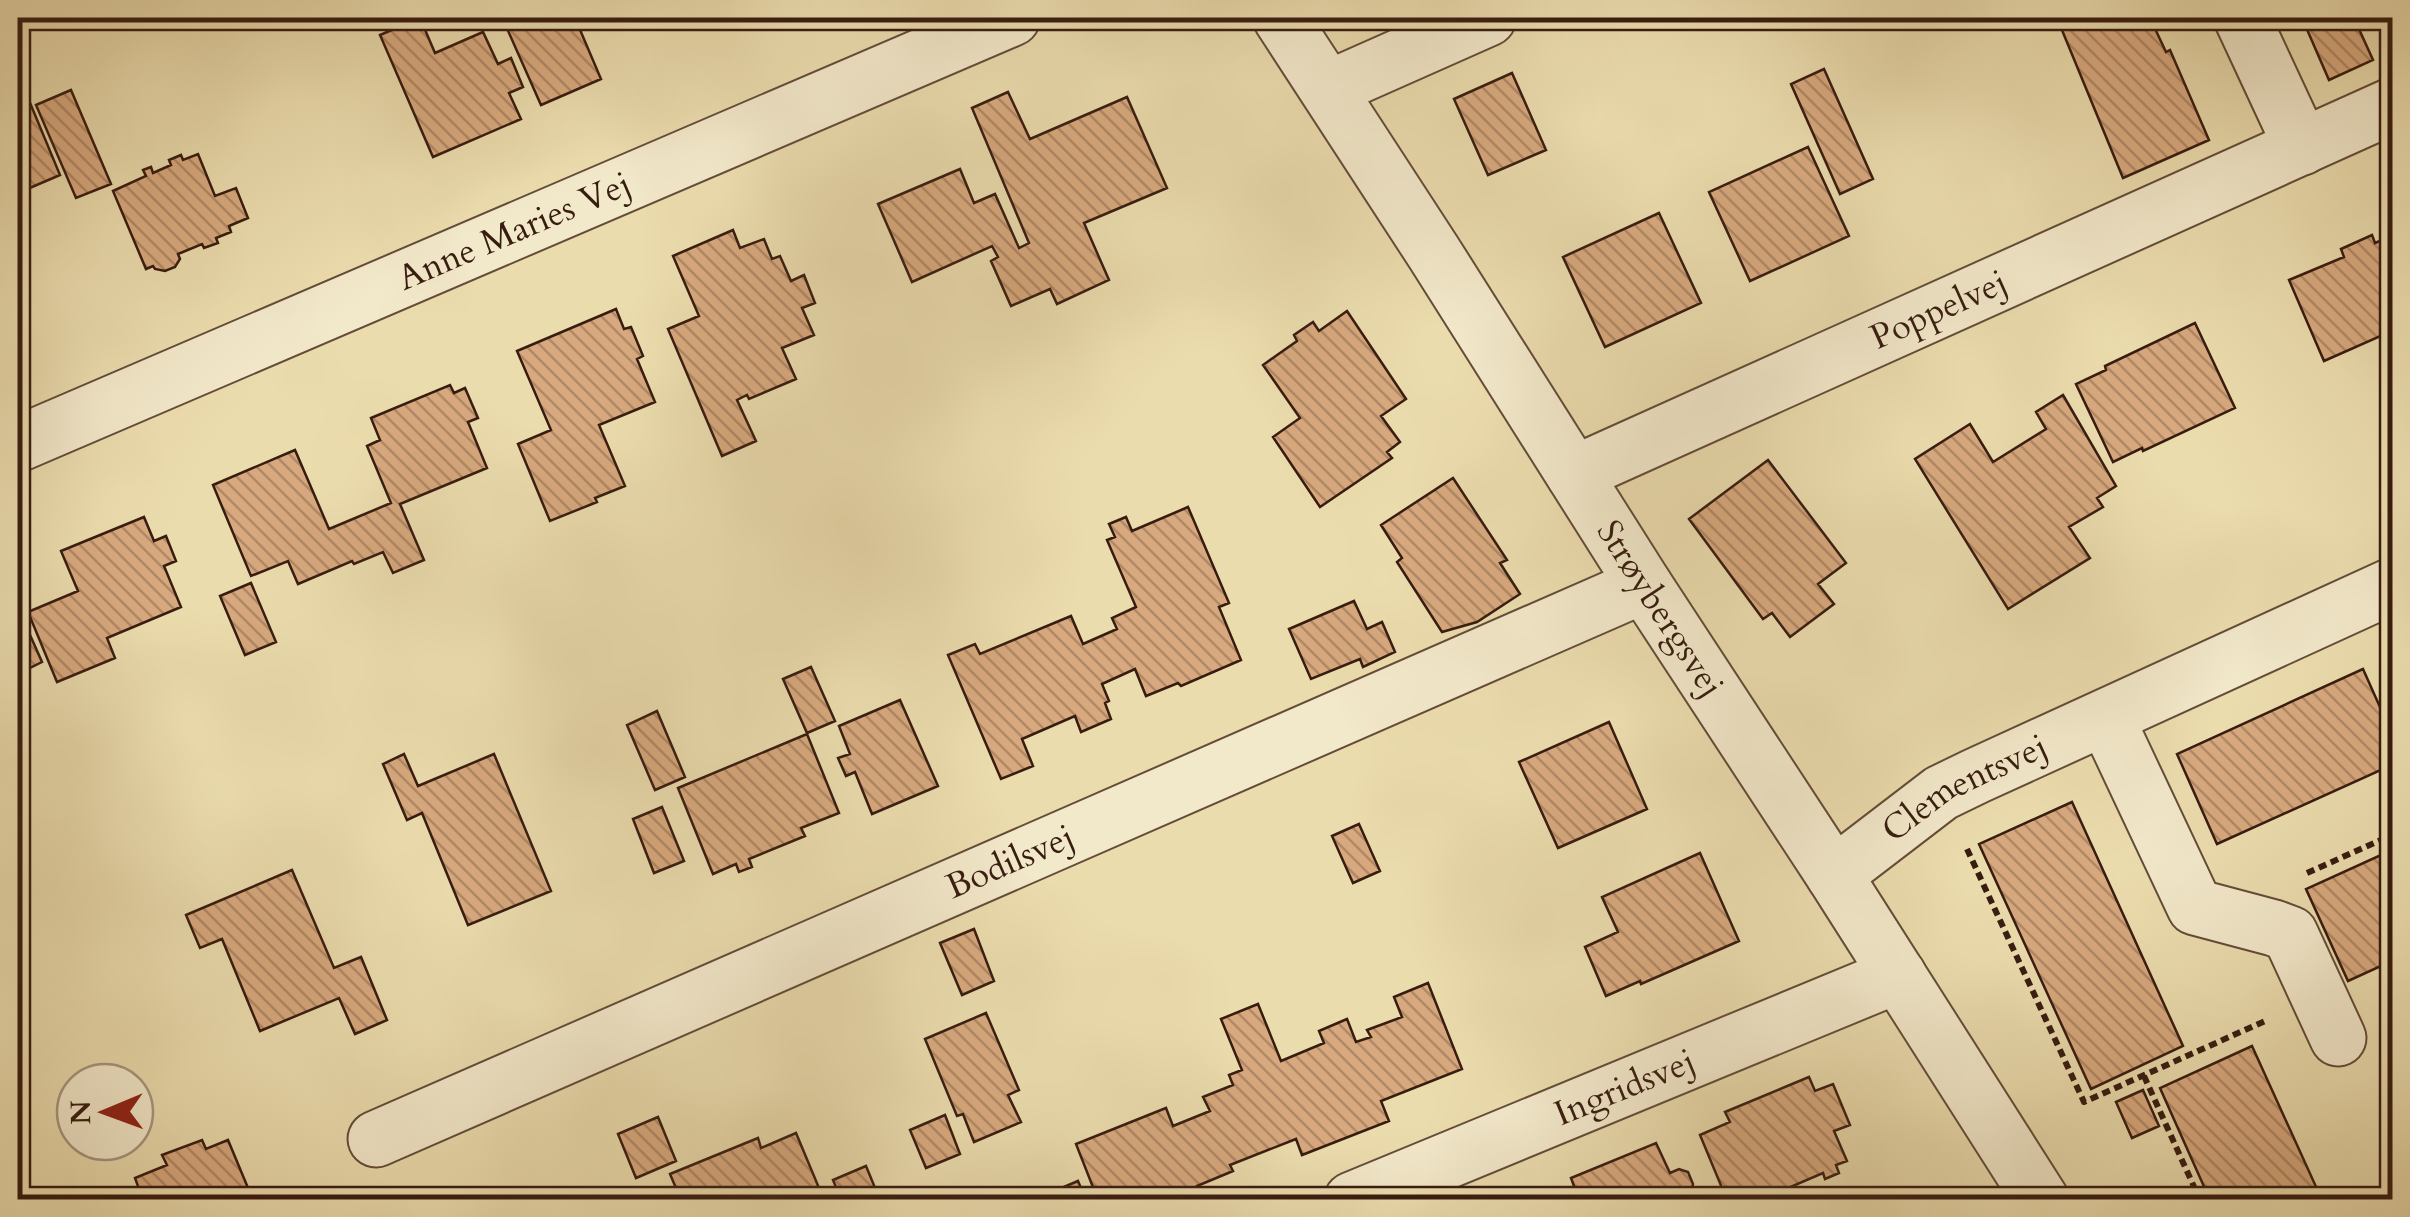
<svg xmlns="http://www.w3.org/2000/svg" width="2410" height="1217" viewBox="0 0 2410 1217" font-family="Cardo,serif">
  <defs>
    <pattern id="building-back-hatch" width="6" height="6" patternUnits="userSpaceOnUse" patternTransform="scale(2.5)"><rect width="6" height="6" fill="#d8a97e"/><path d="M-1 5l2 2M0 0l6 6M5-1l2 2" fill="none" stroke="#b08966"/></pattern>
  </defs>
  <rect width="100%" height="100%" fill="#ebdcae"/>
  <filter id="stains"><feTurbulence type="fractalNoise" baseFrequency=".002" numOctaves="4"/><feColorMatrix values="0 0 0 0 .2 0 0 0 0 .09 0 0 0 0 .02 0 0 0 .5 -.17"/></filter>
  <radialGradient id="worn" r=".72"><stop offset=".6" stop-color="#630" stop-opacity="0"/><stop offset="1" stop-color="#630" stop-opacity=".3"/></radialGradient>
  <path fill="url(#building-back-hatch)" stroke="#371c10" stroke-width="2.5" d="M420 18 435 53 483 32 498 64 511 58 523 87 509 93 521 119 433 157 380 35Z
    M520 18H575L601 79 541 105 505 24Z
    M2057 18H2150L2166 52 2170 50 2209 140 2123 178Z
    M2302 18H2354L2373 60 2329 80Z
    M1824 69 1873 179 1840 194 1791 84Z
    M1512 73 1546 150 1488 175 1454 99Z
    M71 90 111 184 76 198 36 105Z
    M1008 92 1030 139 1127 97 1167 188 1084 223 1109 280 1057 304 1050 289 1011 306 991 261 998 257 992 246 912 282 878 204 960 169 974 203 995 194 1019 248 1029 243 972 108Z
    M28 98 60 175 18 193V102Z
    M1808 147 1849 236 1750 281 1709 192Z
    M198 154 215 196 236 188 248 218 229 226 231 232 216 238 218 243 204 248 202 244 178 254 180 259 175 267 165 271 155 269 153 266 146 269 113 191 146 176 143 170 151 167 153 173 171 165 169 160 181 155 183 160Z
    M1659 213 1701 303 1605 347 1563 257Z
    M733 230 740 248 764 239 772 259 780 256 791 281 804 275 815 303 802 308 814 335 782 348 796 379 749 399 747 395 737 400 756 441 722 456 668 329 699 316 673 256Z
    M2372 235 2375 243 2387 238 2392 250V331L2324 361 2289 280 2344 257 2341 249Z
    M616 309 624 329 631 327 643 356 637 359 655 402 599 425 625 486 595 498 597 502 550 521 518 444 551 430 517 351Z
    M1347 311 1406 399 1381 416 1400 442 1387 452 1392 458 1320 507 1273 437 1300 418 1263 365 1297 341 1294 335 1313 322 1319 331Z
    M2195 323 2235 408 2143 451 2142 448 2113 462 2076 384 2106 370 2105 366Z
    M450 385 454 393 465 388 478 418 468 422 487 468 400 504 424 560 393 573 383 552 354 564 352 561 298 584 288 561 251 576 213 485 295 450 329 529 391 503 367 446 380 440 371 418Z
    M2063 395 2116 486 2097 498 2103 507 2069 527 2090 558 2008 609 1915 459 1970 424 1993 462 2046 429 2036 412Z
    M1768 460 1846 563 1818 584 1834 604 1790 637 1772 613 1763 619 1689 519Z
    M1453 478 1507 560 1500 563 1520 594 1477 622 1442 632 1397 562 1402 558 1381 525Z
    M1188 507 1229 603 1219 607 1241 660 1181 686 1178 683 1146 696 1135 669 1102 684 1109 701 1105 703 1111 719 1081 732 1075 716 1022 739 1033 766 1001 779 948 655 975 644 980 654 1071 616 1083 644 1117 629 1112 618 1136 607 1107 540 1115 537 1109 524 1126 517 1132 531Z
    M144 517 154 541 166 536 176 561 164 566 181 607 107 638 115 658 57 682 28 612 78 591 61 551Z
    M251 583 276 642 245 655 220 596Z
    M1354 601 1367 629 1382 622 1395 652 1363 667 1360 659 1311 679 1289 629Z
    M18 608 42 662 26 670 27 673 18 677Z
    M811 667 835 721 807 733 783 679Z
    M2363 669 2392 734V765L2217 844 2177 754Z
    M900 700 938 786 872 814 855 772 846 776 838 758 850 754 839 726Z
    M657 711 685 777 655 790 627 725Z
    M1609 722 1647 809 1558 848 1519 762Z
    M807 734 839 813 801 828 805 836 749 859 752 867 739 872 736 864 713 874 678 788Z
    M404 754 418 786 494 754 551 891 468 925 422 813 407 820 383 764Z
    M2072 802 2183 1046 2091 1089 1979 844Z
    M662 807 684 861 654 873 633 819Z
    M1359 824 1380 871 1353 883 1332 836Z
    M2392 850V961L2348 981 2306 889Z
    M1700 853 1739 941 1641 984 1640 981 1606 996 1585 947 1618 932 1602 897Z
    M292 870 334 968 361 957 387 1020 355 1034 339 998 260 1031 222 939 200 948 186 915Z
    M974 929 994 981 962 995 940 943Z
    M1428 983 1462 1069 1381 1101 1389 1121 1302 1155 1296 1139 1230 1165 1233 1171 1197 1186 1199 1192 1181 1200H1098L1076 1144 1166 1108 1173 1126 1210 1111 1203 1097 1233 1085 1229 1075 1242 1070 1221 1019 1258 1004 1281 1061 1324 1043 1319 1031 1347 1019 1356 1042 1371 1037 1367 1030 1402 1017 1394 997Z
    M986 1013 1019 1090 1008 1095 1021 1122 974 1142 963 1114 957 1116 925 1039Z
    M2252 1046 2322 1200H2210L2160 1088Z
    M1809 1077 1815 1091 1833 1084 1850 1125 1834 1131 1847 1161 1836 1165 1839 1173 1825 1179 1823 1173 1765 1198 1766 1200H1727L1700 1135 1730 1122 1725 1112Z
    M2143 1090 2159 1126 2132 1138 2116 1102Z
    M945 1115 960 1154 926 1168 910 1130Z
    M658 1117 676 1161 636 1178 618 1134Z
    M796 1133 824 1200H681L670 1174 758 1138 761 1148Z
    M202 1140 206 1149 228 1140 253 1200H143L135 1178 167 1165 162 1155Z
    M1656 1143 1670 1173 1679 1169 1688 1172 1693 1184 1691 1192 1679 1197 1680 1200H1541L1574 1186 1571 1178Z
    M866 1166 880 1200H841L833 1180Z
    M1078 1181 1086 1200H1041L1040 1197Z"/>
  <g fill="none" stroke-linecap="round" stroke-linejoin="round">
    <g stroke="#644c38" stroke-width="59">
      <g id="minor">
        <path id="s1" d="M1281 18 1434 253 1644 585 1834 875 2041 1200"/>
        <path d="M2242 18 2302 147"/>
        <path d="M1328 89 1488 18"/>
        <path id="s2" d="M18 444 1012 18"/>
        <path id="s3" d="M1574 474 2392 106"/>
        <path d="M2106 718 2195 907 2274 928 2290 934 2338 1038"/>
        <path id="s4" d="M1834 875 1941 793 1976 776 2392 586"/>
        <path id="s5" d="M376 1139 1644 585"/>
        <path id="s6" d="M1352 1200 1898 975"/>
      </g>
    </g>
    <path stroke="#371c10" stroke-width="6" stroke-dasharray="8 5" stroke-linecap="butt" d="M1967 849 2084 1102 2265 1021
      M2307 873 2392 835
      M2144 1076 2200 1200"/>
    <use href="#minor" stroke="#f2e8ca" stroke-width="55"/>
  </g>
  <g text-anchor="middle" dominant-baseline="central" stroke-width="10" stroke-linejoin="round" paint-order="stroke">
    <g font-size="35" fill="#371c10" stroke="#f2e8ca">
      <text stroke="none"><textPath href="#s2" startOffset="540">Anne Maries Vej</textPath></text>
      <text stroke="none"><textPath href="#s3" startOffset="400">Poppelvej</textPath></text>
      <text stroke="none"><textPath href="#s1" startOffset="702">Strøybergsvej</textPath></text>
      <text stroke="none"><textPath href="#s4" startOffset="158">Clementsvej</textPath></text>
      <text stroke="none"><textPath href="#s5" startOffset="692">Bodilsvej</textPath></text>
      <text stroke="none"><textPath href="#s6" startOffset="295">Ingridsvej</textPath></text>
    </g>
  </g>
  <rect width="2410" height="1217" fill="none" stroke="#ebdcae" stroke-width="60"/>
  <rect x="20" y="20" width="2370" height="1177" fill="none" stroke="#371c10" stroke-width="5"/>
  <rect x="30" y="30" width="2350" height="1157" fill="none" stroke="#371c10" stroke-width="2.5"/>
  <g transform="translate(105 1112) rotate(269)"><circle r="48" fill="#f2e8ca" stroke="#a79680" stroke-width="2.5"/>
  <path d="M0-8L18 38L0 25L-18 38Z" fill="#8f2418"/>
  <text y="-15" font-size="28" font-weight="bold" text-anchor="middle" fill="#371c10">N</text>
  </g>
  <rect width="100%" height="100%" filter="url(#stains)"/>
  <rect width="100%" height="100%" fill="url(#worn)"/>
</svg>
